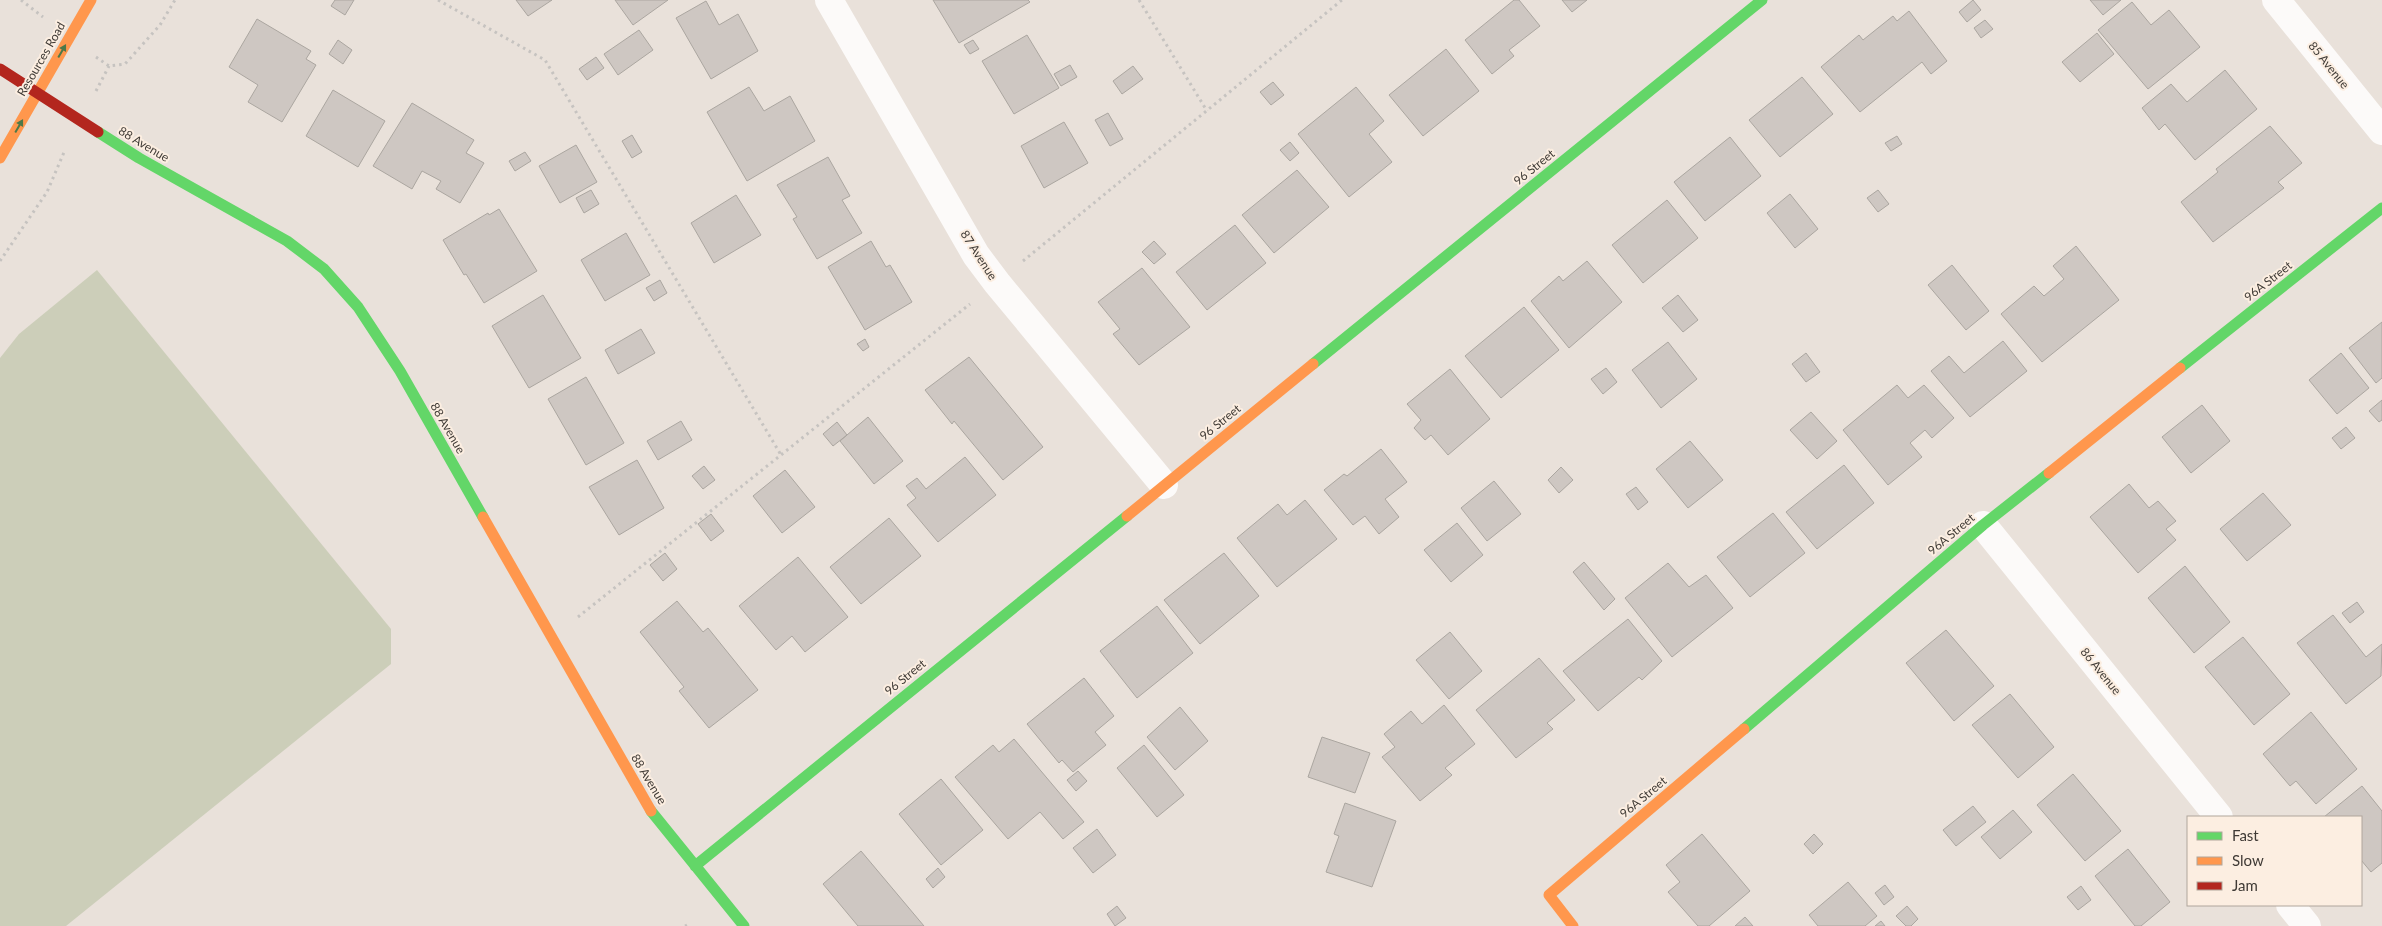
<svg xmlns="http://www.w3.org/2000/svg" width="2382" height="926" viewBox="0 0 2382 926" font-family="Lato,sans-serif">
  <rect width="100%" height="100%" fill="#e9e1da"/>
  <path fill="#ccceb9" d="M97 270 391 629V664L66 926H0V358L19 334Z"/>
  <path fill="#cec7c2" stroke="#aba6a0" d="M335 0H354L345 15 331 6Z
    M516 0H552L528 16Z
    M615 0H668L633 25Z
    M933 0H1028L1030 2 959 43Z
    M1514 0H1519L1540 26 1509 50 1514 56 1492 74 1465 40Z
    M1562 0H1587L1572 12Z
    M1973 0 1981 10 1967 22 1959 12Z
    M2090 0H2121L2103 15Z
    M706 1 719 25 738 14 758 51 711 79 676 18Z
    M2132 2 2151 25 2169 10 2200 47 2148 89 2098 30Z
    M1909 11 1947 61 1931 74 1922 62 1860 112 1821 67 1859 35 1863 40 1893 16 1897 21Z
    M257 19 311 51 306 59 316 65 282 122 248 102 258 85 229 67Z
    M1985 20 1993 29 1981 38 1974 28Z
    M639 30 653 50 618 75 604 54Z
    M2097 33 2114 54 2080 82 2062 62Z
    M1027 35 1059 88 1014 114 982 61Z
    M338 40 352 50 343 64 329 54Z
    M973 40 979 49 970 54 964 45Z
    M1446 49 1479 91 1423 136 1389 95Z
    M596 57 604 68 587 80 579 69Z
    M1070 65 1077 77 1061 86 1054 74Z
    M1133 66 1143 79 1122 94 1113 81Z
    M2225 70 2257 109 2195 160 2165 124 2159 130 2142 108 2171 84 2187 102Z
    M1802 77 1833 114 1780 157 1749 120Z
    M1273 82 1284 95 1271 105 1260 92Z
    M749 87 764 111 790 96 815 141 747 181 707 112Z
    M1356 87 1384 121 1369 134 1392 162 1349 197 1298 134Z
    M333 90 385 121 358 167 306 136Z
    M412 103 474 140 466 153 484 163 460 203 436 189 441 181 422 171 412 189 373 166Z
    M1108 113 1123 139 1110 146 1095 120Z
    M1064 122 1088 163 1044 188 1021 146Z
    M2270 126 2302 163 2278 182 2284 188 2213 242 2181 202 2218 172 2216 169Z
    M632 135 642 152 632 158 622 141Z
    M1897 136 1902 144 1891 151 1885 143Z
    M1730 137 1761 176 1705 221 1674 182Z
    M1290 142 1299 153 1290 161 1280 150Z
    M576 145 597 182 560 203 539 166Z
    M525 152 531 161 515 171 509 161Z
    M828 157 850 196 842 200 862 233 817 259 793 219 797 217 777 185Z
    M1297 170 1329 207 1274 253 1242 215Z
    M591 190 599 204 584 213 576 198Z
    M1878 190 1889 204 1878 212 1867 198Z
    M1790 194 1818 229 1795 248 1767 213Z
    M736 195 761 235 714 263 691 223Z
    M1667 200 1698 238 1643 283 1612 245Z
    M499 209 537 271 484 303 466 274 464 275 443 240 488 213 489 215Z
    M1235 225 1266 263 1207 310 1176 272Z
    M626 233 650 275 605 301 581 260Z
    M871 241 886 267 890 265 912 302 865 330 828 267Z
    M1154 241 1166 254 1154 264 1142 252Z
    M2076 246 2119 300 2042 362 2001 314 2034 286 2044 296 2064 279 2053 266Z
    M1587 261 1622 302 1569 348 1531 301 1559 276 1563 281Z
    M1952 265 1989 311 1966 330 1928 285Z
    M1142 268 1190 327 1139 365 1113 334 1120 329 1098 302Z
    M660 280 667 293 654 301 646 288Z
    M543 295 581 358 529 388 492 326Z
    M1678 295 1698 320 1683 332 1662 308Z
    M1524 307 1559 350 1501 398 1465 356Z
    M2382 322V378L2376 383 2349 348Z
    M641 329 655 353 618 374 605 350Z
    M865 339 869 347 863 351 857 344Z
    M2003 341 2027 371 1970 417 1931 371 1949 356 1964 373Z
    M1668 342 1697 379 1661 408 1632 370Z
    M1806 353 1820 372 1806 382 1792 364Z
    M2341 353 2369 388 2337 414 2309 380Z
    M969 357 1043 447 1003 480 954 421 952 424 925 390Z
    M1606 368 1617 382 1603 394 1591 379Z
    M1450 369 1490 419 1448 455 1431 435 1425 440 1414 428 1421 420 1407 404Z
    M586 377 624 443 586 465 548 399Z
    M1897 385 1908 398 1924 385 1954 418 1932 438 1925 430 1910 443 1922 457 1888 485 1843 430Z
    M2382 400V420L2379 422 2369 411Z
    M2202 405 2230 441 2191 473 2162 437Z
    M1811 412 1837 441 1817 459 1790 430Z
    M868 417 903 461 874 484 840 441Z
    M681 421 692 440 658 460 647 441Z
    M837 422 847 435 833 446 823 434Z
    M2346 427 2355 438 2341 449 2332 438Z
    M1690 441 1723 480 1688 508 1656 469Z
    M1381 449 1407 482 1385 499 1399 517 1379 534 1365 516 1353 525 1324 490 1344 474 1347 476Z
    M965 457 996 495 938 542 907 505 916 498 906 486 917 478 926 489Z
    M637 460 664 508 619 535 589 487Z
    M1844 465 1874 503 1817 549 1786 512Z
    M704 466 715 480 703 489 692 476Z
    M1561 467 1573 480 1559 493 1548 480Z
    M785 470 815 507 782 533 753 496Z
    M1494 481 1521 514 1487 541 1461 508Z
    M2129 484 2149 508 2158 501 2176 521 2166 529 2176 540 2138 573 2090 517Z
    M1636 487 1648 502 1638 510 1626 494Z
    M2263 493 2291 525 2247 561 2220 529Z
    M1305 500 1337 539 1277 587 1237 538 1278 504 1287 515Z
    M1773 513 1805 553 1750 597 1717 557Z
    M711 514 724 531 711 541 698 524Z
    M889 518 921 556 861 604 830 567Z
    M1457 523 1483 555 1451 582 1424 550Z
    M665 553 677 569 663 581 650 565Z
    M1224 553 1259 596 1200 644 1164 600Z
    M798 557 848 617 805 652 792 636 776 650 739 606Z
    M1584 562 1615 599 1604 610 1573 572Z
    M1668 563 1689 587 1706 575 1733 608 1672 657 1625 598Z
    M2185 566 2230 622 2194 653 2148 598Z
    M677 601 703 632 708 628 758 690 709 728 679 691 684 687 640 632Z
    M2357 602 2364 612 2350 623 2342 613Z
    M1157 606 1193 653 1137 698 1100 651Z
    M2333 615 2366 657 2382 644 2381 676 2346 704 2297 643Z
    M1628 619 1662 661 1642 680 1639 677 1598 711 1563 671Z
    M1946 630 1994 686 1954 721 1906 663Z
    M1450 632 1482 671 1449 699 1416 660Z
    M2243 637 2290 694 2254 725 2205 667Z
    M1539 658 1575 700 1547 723 1553 729 1516 758 1476 710Z
    M1084 678 1114 716 1095 732 1106 745 1073 772 1062 760 1059 763 1027 724Z
    M2010 694 2054 747 2018 778 1972 725Z
    M1444 705 1475 744 1445 768 1452 775 1420 801 1382 757 1395 747 1384 734 1411 711 1422 724Z
    M1180 707 1208 741 1175 770 1147 737Z
    M2311 712 2357 769 2316 804 2296 781 2290 786 2263 754Z
    M1322 737 1370 753 1355 793 1308 777Z
    M1014 739 1084 822 1063 839 1040 812 1008 839 955 777 993 745 999 752Z
    M1144 745 1184 795 1157 817 1117 768Z
    M1078 771 1087 781 1076 791 1067 780Z
    M2073 774 2121 831 2085 861 2037 805Z
    M941 779 983 830 941 865 899 814Z
    M2362 786 2382 811V863L2371 872 2361 860V817H2324Z
    M1345 803 1396 821 1372 887 1326 872 1339 836 1334 834Z
    M1973 806 1986 822 1956 846 1943 830Z
    M2013 810 2032 832 2000 859 1981 837Z
    M1097 829 1116 855 1093 873 1073 848Z
    M1702 834 1750 891 1709 926H1698L1668 892 1680 882 1666 865Z
    M1814 834 1823 844 1813 854 1804 844Z
    M2128 849 2170 902 2141 926H2135L2095 876Z
    M861 851 924 926H858L823 884Z
    M938 868 945 877 933 888 926 879Z
    M1848 882 1877 916 1865 926H1818L1809 915Z
    M1885 885 1894 897 1884 905 1875 893Z
    M2081 886 2091 900 2078 910 2067 897Z
    M1117 906 1126 918 1115 926 1107 914Z
    M1907 906 1918 919 1911 926H1906L1896 916Z
    M1745 917 1753 926H1735Z
    M1881 921 1885 926H1875Z"/>
  <g fill="none" stroke-linecap="round" stroke-linejoin="round">
    <path stroke="#c6c3c0" stroke-width="3" stroke-dasharray="2.5 4" stroke-linecap="butt" d="M21 0 43 17
      M438 0 545 60 781 455
      M1139 0 1207 111
      M96 57 109 66 125 64 160 25 175 0
      M96 91 109 66
      M0 261 47 192 65 150
      M1023 261 1342 0
      M578 617 970 304
      M685 926 687 925"/>
    <path stroke="#fcfaf9" stroke-width="28" d="M829 0 976 255 997 283 1164 485
      M2276 0 2382 131
      M1983 525 2219 817
      M2290 905 2307 926"/>
    <path stroke="#63d668" stroke-width="11" d="M98 132 139 158 287 241 324 269 358 307 400 371 483 517
      M1313 364 1762 0
      M2180 368 2382 208
      M1744 729 1983 525 2049 473
      M651 811 744 926
      M695 866 1127 516"/>
    <path stroke="#ff974d" stroke-width="11" d="M0 158 91 0
      M2049 473 2180 368
      M1127 516 1313 364
      M483 517 651 811
      M1573 926 1549 895 1744 729"/>
    <path stroke="#b3261e" stroke-width="11" d="M0 69 98 132"/>
  </g>
  <defs><path id="oneway-solid" d="M-6-.8H1V-3.2L6.5 0L1 3.2V.8H-6Z" transform="scale(1.25)"/></defs>
  <g fill="#4d7849">
    <use href="#oneway-solid" transform="translate(62 51) rotate(-60)"/>
    <use href="#oneway-solid" transform="translate(19 126) rotate(-60)"/>
  </g>
  <g text-anchor="middle" dominant-baseline="central" stroke-width="4" stroke-linejoin="round" paint-order="stroke">
    <g font-size="12" fill="#3f3a35" stroke="#fceee1">
      <text transform="translate(41 59) rotate(-60)">Resources Road</text>
      <text transform="translate(2329 65) rotate(51)">85 Avenue</text>
      <text transform="translate(144 144) rotate(31)">88 Avenue</text>
      <text transform="translate(1534 167) rotate(-39)">96 Street</text>
      <text transform="translate(979 255) rotate(57)">87 Avenue</text>
      <text transform="translate(2268 281) rotate(-38)">96A Street</text>
      <text transform="translate(1220 422) rotate(-39)">96 Street</text>
      <text transform="translate(448 428) rotate(60)">88 Avenue</text>
      <text transform="translate(1951 534) rotate(-40)">96A Street</text>
      <text transform="translate(2101 671) rotate(51)">86 Avenue</text>
      <text transform="translate(905 677) rotate(-39)">96 Street</text>
      <text transform="translate(649 779) rotate(59)">88 Avenue</text>
      <text transform="translate(1643 797) rotate(-40)">96A Street</text>
    </g>
  </g>
  <rect x="2187" y="816" width="175" height="90" fill="#fceee1" stroke="#b0a69c"/>
  <rect x="2197" y="832" width="25" height="8" fill="#63d668" stroke="#b0a69c"/>
  <text x="2232" y="841" font-size="15" fill="#3f3a35">Fast</text>
  <rect x="2197" y="857" width="25" height="8" fill="#ff974d" stroke="#b0a69c"/>
  <text x="2232" y="866" font-size="15" fill="#3f3a35">Slow</text>
  <rect x="2197" y="882" width="25" height="8" fill="#b3261e" stroke="#b0a69c"/>
  <text x="2232" y="891" font-size="15" fill="#3f3a35">Jam</text>
</svg>
